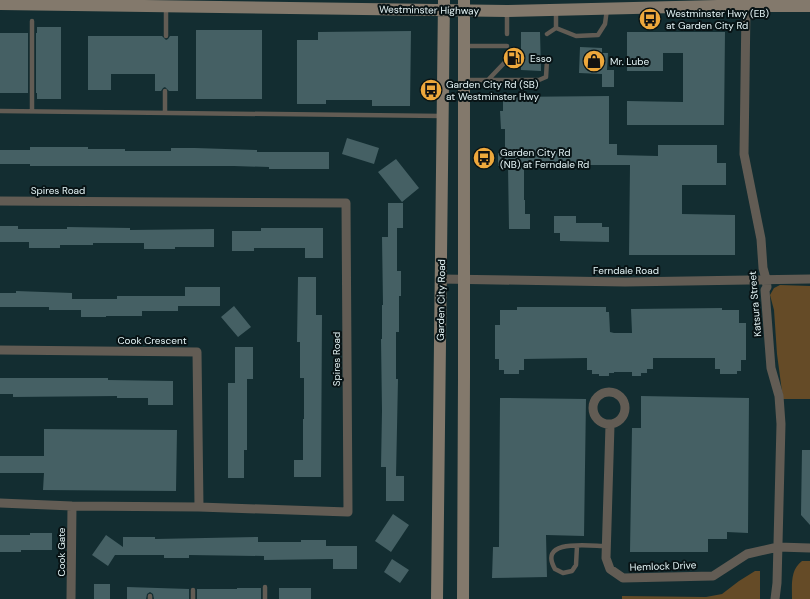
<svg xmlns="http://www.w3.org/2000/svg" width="810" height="599" viewBox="0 0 810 599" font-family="'DM Sans',sans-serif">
  <rect width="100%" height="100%" fill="#132d31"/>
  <path fill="#654b27" d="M780 285 810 286V399H783L777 354 774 310 770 295 774 288Z
    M802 561H810V599H792C792 585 790 570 802 561Z
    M755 571H760V599H622V596L706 597 722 594 739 581Z"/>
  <path fill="#456064" d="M37 27H61V99H37V93H36V33H37Z
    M196 30H262V99H196Z
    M411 31 410 106H372V100H326V104H297V40H318V32Z
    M521 32H540L541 71 521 70Z
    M627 32H725L724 125H627V101L683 102V53H663V71H627Z
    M0 33H28V93H0Z
    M88 36H162L166 40 168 39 170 36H178V91H169L165 87 163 88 161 91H155V74H111V90H88Z
    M580 47 602 48V53H608L607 70H614V87H602V74L579 73Z
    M609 96V144H617V155L658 156V145H717V163H726V185H682V214L735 215V255H629L630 165H524V200H525V214H530V229H509L508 166H498V153H505V129H501L500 111H503V97Z
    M347 138 379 148 374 164 342 154Z
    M30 147H88V149H125V151H171V148H195L257 150V152H329V169H269V167L234 166H30V164H0V150H30Z
    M396 159 419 188 402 202 378 172Z
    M388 203H403V228H397V271H401V296H399V332H396V379H398L396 476H404V501H386V467H381L382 411 381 339H382V305H383L382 237H388Z
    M554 216H576V223H602V227H609V242L560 241V233H554Z
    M0 226H18V229H67V227L130 228V230L214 229V247H175V249H144V243H93V245H60V248H29V242H0Z
    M261 228H323V258H305V248H254V251H232V231H261Z
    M298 277H316V315H322L321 477H294V460H303V419H304V378H300V342H297Z
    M185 287H220V306H178V311H142V316H106V317H81V310H49V307H0V293H16V291L72 293V299H117V296H185Z
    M234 306 251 327 238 337 221 317Z
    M517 307H606V312H609L610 332 614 333H632L631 309 722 308V310H739V323H746V360H741V371H737V374H720V369H715V358H653V369H647V373H641V376H632V372H614V373H609V376H599V374H592V370H587V358L524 359V370H519V374H504V370H499V359H495V325H500V310H517Z
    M235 347H253V379H247V450H244V478H228V383H235Z
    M0 378H108V380L173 381V405H148V398H117V396L13 397V394H0Z
    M641 396 749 398 748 533 727 532V539H708V552H630L632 428H641Z
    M500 398 586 399 584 536 546 535 547 577 492 578 493 547H499Z
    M44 429 177 430 176 491 43 490 44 473H0V456H44Z
    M802 450H810V525L801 515Z
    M393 514 409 525 391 552 375 541Z
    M30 533H52V550H21V552H0V535H30Z
    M106 535 123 547V537H155V539L258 537V542H301V540H326V546H357V569H333V559L264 560V556L189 555V558H164V555H115L108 566 92 555Z
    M392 559 409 570 400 583 384 572Z
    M94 584H110V599H94Z
    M127 587 189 589V599H154L153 594 150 592 147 594 146 599H127Z
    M237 588H261V599H197V589H237Z
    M279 588H311V599H279Z"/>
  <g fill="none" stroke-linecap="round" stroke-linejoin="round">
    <path stroke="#625c54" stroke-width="4.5" d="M556 10V28
      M32 21V111
      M507 34V12
      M547 34 556 28 576 36 598 35 605 24 607 9
      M166 36V8
      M464 46H507
      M464 80H539L546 77 547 60
      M488 80 507 60
      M0 111 442 116
      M165 113V91
      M577 546 576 565 572 571 563 573 555 569C537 538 590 546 606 546
      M150 599V596
      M193 599V590
      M265 599V587"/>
    <path stroke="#625c54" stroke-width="9" d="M746 7 744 154 761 239 763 268 766 279 767 287 765 290 771 368 779 396 781 424 777 583 775 599
      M0 201 346 203 348 512 199 507 72 506 0 503
      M441 279 625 282 810 279
      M0 350 197 352 199 507
      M593 408a16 16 0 1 1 32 0a16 16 0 1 1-32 0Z
      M610 425 606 558 610 569 623 578 713 576 747 554 778 547 810 548
      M71 599 72 506"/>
    <path stroke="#83796c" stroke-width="12" d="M0 4 507 11 717 6H810
      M437 599 444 0
      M463 599 464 378V0"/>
  </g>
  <defs>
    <g id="bus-disc" transform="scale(1.15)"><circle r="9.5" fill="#eea83c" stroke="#081315"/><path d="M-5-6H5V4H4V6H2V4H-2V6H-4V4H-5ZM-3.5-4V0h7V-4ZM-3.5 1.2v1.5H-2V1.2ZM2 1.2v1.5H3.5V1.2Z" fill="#111"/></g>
    <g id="fuel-disc" transform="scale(1.15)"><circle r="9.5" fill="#eea83c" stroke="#081315"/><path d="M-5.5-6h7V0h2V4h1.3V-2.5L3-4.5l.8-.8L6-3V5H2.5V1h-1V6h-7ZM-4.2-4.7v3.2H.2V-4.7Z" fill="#111"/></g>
    <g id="shop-disc" transform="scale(1.15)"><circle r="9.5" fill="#eea83c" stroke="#081315"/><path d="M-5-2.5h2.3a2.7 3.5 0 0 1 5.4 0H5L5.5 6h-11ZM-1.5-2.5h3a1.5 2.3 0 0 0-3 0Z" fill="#111"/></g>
  </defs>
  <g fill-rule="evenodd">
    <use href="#bus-disc" x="650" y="19"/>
    <use href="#fuel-disc" x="514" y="58"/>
    <use href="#shop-disc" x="594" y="61"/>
    <use href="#bus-disc" x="431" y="90"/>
    <use href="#bus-disc" x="484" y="158"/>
  </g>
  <g text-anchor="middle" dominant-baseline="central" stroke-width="4" stroke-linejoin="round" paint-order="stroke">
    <g font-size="10" fill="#e5f5f7" stroke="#081315">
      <text transform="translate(429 10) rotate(1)">Westminster Highway</text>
      <text x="58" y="190">Spires Road</text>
      <text x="626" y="270">Ferndale Road</text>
      <text transform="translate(441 300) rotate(-89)">Garden City Road</text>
      <text transform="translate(755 304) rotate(-95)">Katsura Street</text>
      <text x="152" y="340">Cook Crescent</text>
      <text transform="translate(336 359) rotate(-90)">Spires Road</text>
      <text transform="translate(61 552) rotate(-90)">Cook Gate</text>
      <text transform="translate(663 566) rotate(-2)">Hemlock Drive</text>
    </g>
    <g font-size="10" fill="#e5f5f7" stroke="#081315" text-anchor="start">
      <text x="666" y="13">Westminster Hwy (EB)<tspan x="666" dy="12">at Garden City Rd</tspan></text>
      <text x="530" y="58">Esso</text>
      <text x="610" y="61">Mr. Lube</text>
      <text x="446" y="84">Garden City Rd (SB)<tspan x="446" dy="12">at Westminster Hwy</tspan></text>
      <text x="500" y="152">Garden City Rd<tspan x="500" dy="12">(NB) at Ferndale Rd</tspan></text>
    </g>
  </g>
</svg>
